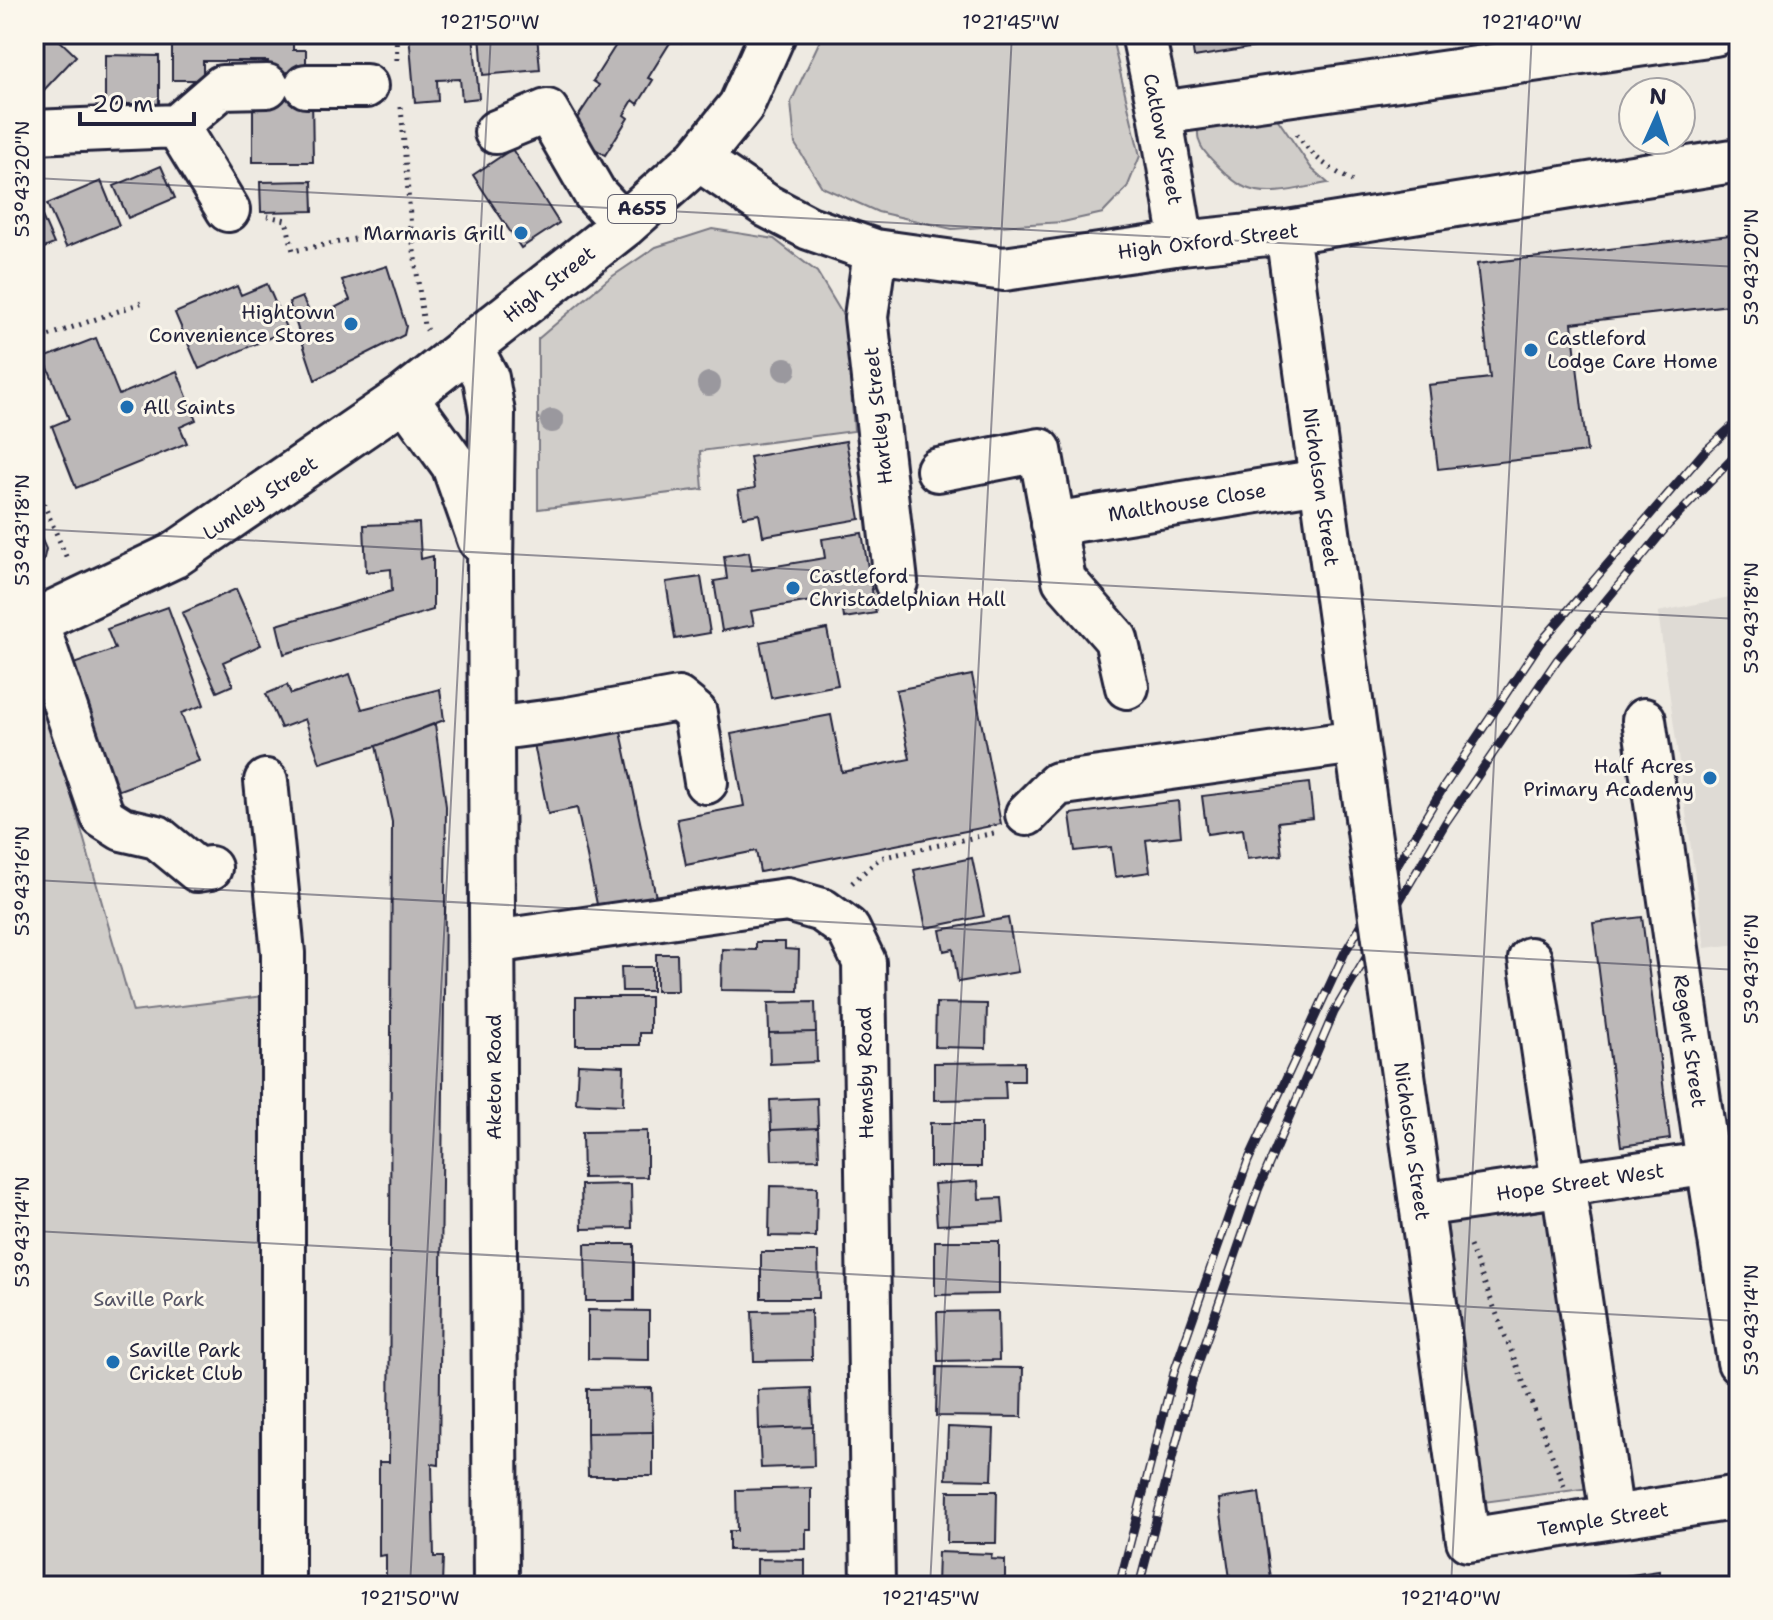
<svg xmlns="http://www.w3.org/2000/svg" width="1773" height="1620" viewBox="0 0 1773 1620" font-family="'Shantell Sans',sans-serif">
  <rect width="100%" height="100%" fill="#eeeae2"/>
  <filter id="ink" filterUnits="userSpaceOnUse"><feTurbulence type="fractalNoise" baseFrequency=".0125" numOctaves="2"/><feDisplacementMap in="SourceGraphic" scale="16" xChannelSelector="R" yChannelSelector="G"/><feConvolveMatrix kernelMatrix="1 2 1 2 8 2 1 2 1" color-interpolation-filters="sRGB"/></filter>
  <g filter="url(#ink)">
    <path fill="#dfdbd5" d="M1739 595V944L1705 948 1658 612Z"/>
    <path fill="#d0cdc9" stroke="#797882" stroke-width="2" d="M823 34H1111L1140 156 1127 188 1103 213 1063 222 952 229 878 212 822 187 795 144 791 102Z
      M1274 114 1312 169 1328 183C1303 187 1271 198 1246 188 1234 183 1224 172 1216 164 1206 154 1197 145 1198 131L1204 128Z
      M712 229 774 239 817 272 846 320 854 431 700 451 703 489 538 509V339L607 280 656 247Z
      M34 664 133 1012 264 996 266 1586H34Z
      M1553 1209 1590 1488 1484 1502 1447 1223Z"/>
    <path fill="#bcb8b8" stroke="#22223b" stroke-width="2" d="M34 34H53L76 56 43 91 34 82Z
      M172 34H293V50H306V94H312L313 162H253V99L268 98V61H203V80H172Z
      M301 34H376V36L301 37Z
      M409 34H473L479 98 462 100 460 79 437 80 438 101 415 103Z
      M480 34H537L540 70 483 75Z
      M623 34H686L681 43 673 38 648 78 653 80 638 104 633 100 624 115 628 118 605 155 568 132 599 85 593 81Z
      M1191 34H1260L1262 46 1194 57Z
      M1468 34H1508V41L1470 45Z
      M105 55 159 56V104H105Z
      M512 149 559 223 521 248 473 175Z
      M161 166 175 198 128 218 114 186Z
      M101 181 119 225 66 247 47 204Z
      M312 181 313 211 261 212 260 182Z
      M35 200 54 244 34 252V201Z
      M1730 235 1738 304 1572 323 1587 452 1438 469 1428 385 1490 378 1477 264Z
      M387 266 406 326 404 335 315 380 289 302 302 297 313 319 350 300 342 280Z
      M267 284 287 330 199 369 175 313 237 286 241 295Z
      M96 338 119 395 177 371 196 420 180 427 187 443 76 488 52 426 69 419 44 358Z
      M846 441 860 519 763 536 759 514 743 517 738 491 755 488 750 457Z
      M34 522 46 549 43 562 34 568Z
      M419 523 421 559 433 556V610L284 654 277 625 392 591 391 569 366 572 364 525Z
      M862 533 876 613 844 618 841 596 751 611 754 625 722 631 714 581 727 579 724 556 749 552 752 570 825 558 822 539Z
      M701 577 710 633 675 639 666 582Z
      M236 589 261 645 223 662 233 685 217 692 182 613Z
      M168 607 204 705 181 713 199 761 114 792 68 666 115 649 107 629Z
      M827 629 838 685 771 698 760 642Z
      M350 674 362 709 440 689 444 720 376 746 320 763 305 719 281 728 266 694 287 685 291 694Z
      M972 675 1001 824 760 872 756 851 686 865 677 819 744 806 731 734 831 715 842 772 910 759 896 690Z
      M435 724 446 806 439 1465 432 1464 434 1557H443L442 1586H386V1555L379 1556V1462H389L392 822 376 746Z
      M620 727 656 897 598 909 577 808 548 814 534 744Z
      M1309 783 1313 818 1278 822 1282 855 1247 859 1243 829 1207 834 1202 796Z
      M1178 801 1181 836 1146 840 1150 872 1115 877 1111 847 1075 851 1070 814Z
      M972 858 984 916 926 928 914 870Z
      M1642 917 1670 1139 1621 1146 1593 923Z
      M1008 918 1018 972 958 982 953 949 944 951 940 930Z
      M756 942H785V949L799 950 798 991 721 990 722 949 756 950Z
      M656 954H677L678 991H656Z
      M621 967H652V991H622Z
      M576 997H650V1033H640V1045H576Z
      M815 1002 816 1032 769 1033 768 1003Z
      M936 1003 987 1004 986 1048 935 1047Z
      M816 1032 817 1062 770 1064 769 1033Z
      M1024 1062V1081H1005L1006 1099 934 1100V1063Z
      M578 1064 624 1066 623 1105 576 1103Z
      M817 1098 818 1128 771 1130 770 1100Z
      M930 1123H981V1167H930Z
      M818 1128 819 1159 772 1160 771 1130Z
      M647 1131V1177L583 1178 582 1132Z
      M978 1181 979 1199 1002 1198 1004 1222 937 1225 934 1184Z
      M631 1184 632 1228 582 1229 581 1185Z
      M770 1186 817 1187 816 1237 769 1236Z
      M935 1241H999V1294L935 1295Z
      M585 1244H634V1301H586Z
      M761 1252H818L819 1298H761Z
      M588 1310 649 1311V1360L588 1359Z
      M811 1310 812 1360 754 1361 752 1311Z
      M998 1311 999 1360 938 1361 937 1312Z
      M937 1367 1023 1368 1022 1417 936 1416Z
      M652 1388 653 1432 587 1433V1389Z
      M811 1388 813 1427 759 1429 758 1390Z
      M813 1427 814 1466 761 1468 759 1429Z
      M948 1427 994 1429 992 1480 946 1479Z
      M653 1432V1476H588L587 1433Z
      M811 1488V1529H806V1549L729 1550V1531H737L736 1490Z
      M948 1491H997L996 1543H947Z
      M1259 1493 1272 1586H1231L1219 1499Z
      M938 1552 992 1554 991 1559 1005 1560V1578H995V1586H937Z
      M757 1559 805 1560V1586H757Z
      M1659 1571 1661 1586H1578L1577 1583Z"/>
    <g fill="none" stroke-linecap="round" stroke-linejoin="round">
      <g stroke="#22223b" stroke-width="48">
        <path id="minor" d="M1143 34 1160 113 1182 243
          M306 86H366
          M1160 113 1715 34
          M177 126 228 210
          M34 132 177 126 222 87 267 86
          M496 132 547 111 595 194 624 225
          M698 159 767 206 809 228 875 251 1004 269 1182 243 1287 232 1739 160
          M1287 232 1367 817
          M875 251 866 317 896 582
          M938 470 1040 450 1064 580 1116 639 1127 687
          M1053 524 1320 481
          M36 621 103 817 122 829 157 837 197 870 210 868
          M1644 720 1708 1163 1739 1362
          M492 729 568 719 678 699 695 713 706 782
          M266 781 283 953V1586
          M1027 814 1057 784 1356 742
          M493 942 787 900 822 910 848 929 864 962 873 1586
          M1530 959 1612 1517
          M1393 1003 1468 1540 1739 1497
          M1421 1205 1739 1159"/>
      </g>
      <g stroke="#22223b" stroke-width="50">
        <path id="major" d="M469 346 486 378 492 413 490 569 496 1586
          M405 397 454 465 480 539
          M34 622 173 556 405 397 624 225 698 159 741 106 773 34"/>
      </g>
      <path stroke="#22223b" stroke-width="5" stroke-dasharray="2 6" stroke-linecap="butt" d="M396 34 397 61
        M401 107 411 228 424 326 427 330
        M1297 134C1313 158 1327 167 1352 181
        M267 216 286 220 293 251 411 228
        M34 341 141 303
        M34 481 68 561
        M852 883 880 858 994 833
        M1470 1246 1564 1486"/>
      <use href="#minor" stroke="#fbf7ec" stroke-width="42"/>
      <use href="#major" stroke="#fbf7ec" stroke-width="44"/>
      <g stroke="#22223b" stroke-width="9">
        <path id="rail" d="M1119 1586 1175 1369 1248 1161 1345 952 1443 788 1540 643 1704 452 1739 420
          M1139 1586 1193 1378 1258 1190 1334 1012 1446 822 1557 660 1669 524 1739 452"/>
      </g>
      <use href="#rail" stroke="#fbf7ec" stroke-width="6" stroke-dasharray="18" stroke-linecap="butt"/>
      <g stroke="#22223b" stroke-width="48" stroke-linecap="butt">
        <path id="minor-bridge" d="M1367 817 1393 1003"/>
      </g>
      <use href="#minor-bridge" stroke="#fbf7ec" stroke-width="42"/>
    </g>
    <g fill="#9a989e">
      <circle cx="785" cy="369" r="12"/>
      <circle cx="709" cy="384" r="12"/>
      <circle cx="552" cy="421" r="12"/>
    </g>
  </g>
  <path fill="none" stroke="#22223b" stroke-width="2" stroke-opacity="0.45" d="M34 178 1739 267M34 529 1739 619M34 880 1739 970M34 1231 1739 1321M34 1583 100 1586M410 1586 491 34M930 1586 1012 34M1451 1586 1532 34"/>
  <g fill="#1f6fb2" stroke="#fbf7ec" stroke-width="3">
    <circle cx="521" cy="233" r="8"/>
    <circle cx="351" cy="324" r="8"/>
    <circle cx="1531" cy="350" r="8"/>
    <circle cx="127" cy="407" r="8"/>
    <circle cx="793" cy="588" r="8"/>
    <circle cx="1710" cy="778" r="8"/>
    <circle cx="113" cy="1362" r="8"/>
  </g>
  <g text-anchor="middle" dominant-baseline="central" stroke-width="6" stroke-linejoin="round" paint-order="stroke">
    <rect fill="#fbf7ec" stroke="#636270" stroke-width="2" x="608" y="195" width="68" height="28" rx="6"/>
    <g font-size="18" font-weight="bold" fill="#22223b">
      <text x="642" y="209">A655</text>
    </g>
    <g font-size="20" fill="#22223b" stroke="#fbf7ec">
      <text transform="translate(1163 139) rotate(79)">Catlow Street</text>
      <text transform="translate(1208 241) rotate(-7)">High Oxford Street</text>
      <text transform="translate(549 284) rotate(-38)">High Street</text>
      <text transform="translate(878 416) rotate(-96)">Hartley Street</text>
      <text transform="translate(1321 487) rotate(82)">Nicholson Street</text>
      <text transform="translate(260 498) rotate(-34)">Lumley Street</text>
      <text transform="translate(1187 502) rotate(-9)">Malthouse Close</text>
      <text transform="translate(1690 1041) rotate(82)">Regent Street</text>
      <text transform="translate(865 1073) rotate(-91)">Hemsby Road</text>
      <text transform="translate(494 1077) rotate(-90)">Aketon Road</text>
      <text transform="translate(1412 1141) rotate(82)">Nicholson Street</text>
      <text transform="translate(1580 1182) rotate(-8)">Hope Street West</text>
      <text transform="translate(1603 1519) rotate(-9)">Temple Street</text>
    </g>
    <g font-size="20" fill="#22223b" stroke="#fbf7ec" text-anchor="start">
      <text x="505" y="233" text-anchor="end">Marmaris Grill</text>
      <text x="335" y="312" text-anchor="end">Hightown<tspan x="335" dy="23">Convenience Stores</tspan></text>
      <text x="1547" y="338">Castleford<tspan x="1547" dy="23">Lodge Care Home</tspan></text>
      <text x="143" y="407">All Saints</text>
      <text x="809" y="576">Castleford<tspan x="809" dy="23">Christadelphian Hall</tspan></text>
      <text x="1694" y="766" text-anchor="end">Half Acres<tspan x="1694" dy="23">Primary Academy</tspan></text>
      <text x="129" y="1350">Saville Park<tspan x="129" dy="23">Cricket Club</tspan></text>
    </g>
    <g font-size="20" fill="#565566" stroke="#fbf7ec">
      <text x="149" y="1299">Saville Park</text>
    </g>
  </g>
  <rect width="1773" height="1620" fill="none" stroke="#fbf7ec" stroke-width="88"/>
  <g transform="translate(1657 116) rotate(3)"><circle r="38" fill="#fbf7ec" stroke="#a4a2a5" stroke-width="2"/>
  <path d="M0-6L14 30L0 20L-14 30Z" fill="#1f6fb2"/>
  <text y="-12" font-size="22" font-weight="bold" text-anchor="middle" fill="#22223b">N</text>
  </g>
  <path d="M80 112v12h114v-12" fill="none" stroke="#22223b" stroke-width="4"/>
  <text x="92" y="112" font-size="24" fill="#22223b" stroke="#fbf7ec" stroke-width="6" paint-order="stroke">20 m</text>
  <rect x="44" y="44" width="1685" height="1532" fill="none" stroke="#22223b" stroke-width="3"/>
  <g font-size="20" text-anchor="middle" fill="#22223b">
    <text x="490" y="29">1°21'50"W</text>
    <text x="1011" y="29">1°21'45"W</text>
    <text x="1532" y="29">1°21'40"W</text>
    <text transform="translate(22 179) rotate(-90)" y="7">53°43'20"N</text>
    <text transform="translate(1751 267) rotate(-90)" y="7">53°43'20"N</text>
    <text transform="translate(22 530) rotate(-90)" y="7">53°43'18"N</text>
    <text transform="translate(1751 618) rotate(-90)" y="7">53°43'18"N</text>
    <text transform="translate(22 881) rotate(-90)" y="7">53°43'16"N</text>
    <text transform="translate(1751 969) rotate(-90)" y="7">53°43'16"N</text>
    <text transform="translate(22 1232) rotate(-90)" y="7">53°43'14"N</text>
    <text transform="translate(1751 1320) rotate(-90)" y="7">53°43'14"N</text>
    <text x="410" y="1605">1°21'50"W</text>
    <text x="931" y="1605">1°21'45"W</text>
    <text x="1451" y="1605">1°21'40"W</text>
  </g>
</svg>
